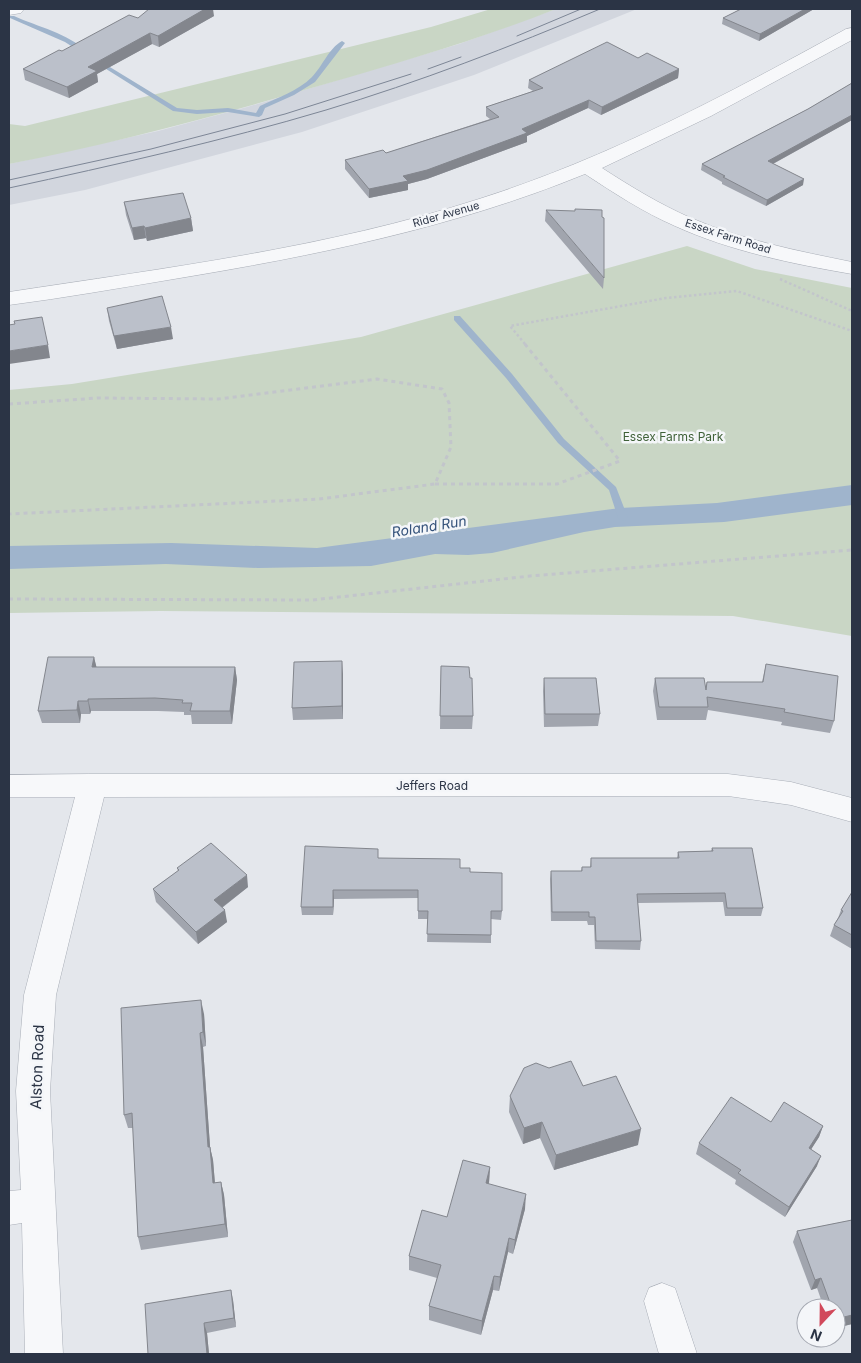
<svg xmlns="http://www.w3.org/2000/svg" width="861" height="1363" viewBox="0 0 861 1363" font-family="Inter,sans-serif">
  <rect width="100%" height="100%" fill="#e4e7ec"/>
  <path fill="#d2d6de" d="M556 9H637L474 75 302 132 85 190 9 205V164L158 131 247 107 459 44Z"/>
  <path fill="#c9d6c5" d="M491 9H556C482 38 405 61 329 83 223 114 117 143 9 164V124L25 126 431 27Z
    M687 246 755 269 852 288V636L733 616 160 611 9 613V390L72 384 361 337Z"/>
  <path fill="#9fb4cc" d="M852 485V505L724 522 615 527 584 532 492 553 468 555 435 554 371 566 258 568 166 564 9 569V546L171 543 317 548 620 508 717 503Z"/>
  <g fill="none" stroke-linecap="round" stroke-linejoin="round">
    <path fill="#9fb4cc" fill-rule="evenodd" d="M10 16H14C38 27 68 33 87 52L82 53 65 42 10 18Z
      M342 41 345 43 315 82 294 95 265 108 262 115 259 117 228 112 197 114 173 111 95 62 100 61 177 108 197 110 228 108 256 113 260 106C277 98 298 91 312 77 322 67 329 48 342 41Z
      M454 316H460L512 374 564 439 616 487 628 518 626 520 623 521 618 518 609 490 558 443 506 378 454 320Z"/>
    <g stroke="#a9aeb7" stroke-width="1">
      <path id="street" d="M9 9H24L21 13 9 15Z
        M852 28V40L711 116 602 168C630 186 659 204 691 218 742 240 798 251 852 262V274C793 264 730 251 675 226 643 212 614 193 585 174 453 228 313 256 174 279 119 288 64 298 9 305V292C166 268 327 248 479 199 608 158 728 94 846 29Z
        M89 774H728L791 782 852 798V822L791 805 728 796 104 797 56 995 50 1091 63 1354H25L22 1223 9 1225V1191L21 1190 16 1091 24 995 75 797H9V775Z
        M662 1283 675 1288 697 1354H659L644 1301 649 1288Z"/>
    </g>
    <path stroke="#c2c5cb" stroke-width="2.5" stroke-dasharray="2.5 2.5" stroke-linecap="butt" d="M780 279 852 311
      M525 344 510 326 666 298 737 291 852 331"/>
    <path stroke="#c2c5cb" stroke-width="3" stroke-dasharray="4 4" stroke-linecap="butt" d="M9 404 98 398 218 399 377 379 442 389 449 403 451 447 435 484 319 499 9 514
      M435 484H557L620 461 524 343
      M9 599 312 600 530 576 852 550"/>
    <use href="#street" fill="#f7f8fa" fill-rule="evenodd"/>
    <path stroke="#7d8696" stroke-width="1" d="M517 36 581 9
      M428 69 461 57
      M9 180 151 149 285 114 411 74
      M9 188C115 165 222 141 326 110 419 82 510 47 600 9"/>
  </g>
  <path fill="#a1a5ae" d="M741 9H814L759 41 722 24 723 18Z
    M214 16 159 47 152 44 97 74 98 82 69 98 25 80 23 69 138 18Z
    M638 58 679 69 678 78 601 115 588 108 527 136V142L427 179 408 184V190L369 198 345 169V160L386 153 490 119 486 116V107L533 91 528 88 529 80Z
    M852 83V120L773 164 803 185 766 206 722 184V182L701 170 702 164 808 109Z
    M124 202 191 218 193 231 147 241 146 238 134 240 126 215Z
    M546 210 604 278 603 289 545 221Z
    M107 308 173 339 117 349 109 321Z
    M94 657 96 667H235L237 680 232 724H192L191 715H184V712L158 711H91L90 714H81L80 723H42L38 711Z
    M766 664 834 721 830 733 781 725 782 722 708 710 706 720H657L653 691 655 678 705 687 707 682H762Z
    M441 666 473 716 472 729H440Z
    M343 674V719L293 720 292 708Z
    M544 678 600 714 598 726 544 727 543 691Z
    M712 848 763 908 761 916H725L723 902 638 903 641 941 640 950 595 949 594 925H588L587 921H551L550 879 551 871H581L582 867H590L591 858H677L678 852 711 851Z
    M379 858 460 868 470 872 502 911 501 920 491 919V943L427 942 428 919H418V898L334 899 333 915H302L301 907Z
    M177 868 248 887 222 908 227 922 198 944 156 902 153 889 178 871Z
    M852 892V949L830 936 834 925 838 918 841 910Z
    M204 1014 206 1046 203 1047 210 1147 213 1160 215 1183 221 1182 224 1195 228 1237 141 1250 138 1237 133 1128H128L124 1115Z
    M583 1086 638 1145 554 1170 540 1138 523 1144 509 1112 510 1096Z
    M771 1122 823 1126 819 1137 811 1149 817 1166 785 1217 735 1184 736 1180 696 1154 699 1143Z
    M490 1167 489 1184 525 1209 513 1254 508 1252 499 1291 493 1290 481 1335 429 1320V1306L437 1278 409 1270V1256L447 1217Z
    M852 1220V1324L836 1328V1308H824L817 1288 811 1290 793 1242 797 1231Z
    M233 1300 236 1327 207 1333 209 1354H148Z"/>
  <path fill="#83868d" d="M201 9H213L214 16 159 47 158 36Z
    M805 9H814L759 41 760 34Z
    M150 33 152 44 97 74 98 82 69 98 67 87 88 67Z
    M679 69 678 78 601 115 602 107Z
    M589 100 588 108 527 136V142L427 179 408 184V190L369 198V189L522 129Z
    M852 115V120L767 167 768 161Z
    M804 179 803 185 766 206 767 200Z
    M191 218 193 231 147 241 145 228Z
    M144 226 146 238 134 240 132 228Z
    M171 327 173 339 117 349 114 336Z
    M48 345 50 358 9 364V351Z
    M94 657 97 669 92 667Z
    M342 661 343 674V719L342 706Z
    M235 667 237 680 232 724 230 711Z
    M88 699 91 711 90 714 88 701Z
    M78 701 81 714 80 723 77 710Z
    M247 875 248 887 216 912 214 900Z
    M333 890 334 899 333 915Z
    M225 910 227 922 198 944 196 932Z
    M201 1000 204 1014 206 1046 203 1032Z
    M200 1033 203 1047 211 1160 208 1147Z
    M542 1122 540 1138 523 1144 524 1128Z
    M823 1126 819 1137 805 1159 809 1148Z
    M641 1129 638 1145 554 1170 556 1155Z
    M210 1147 213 1160 216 1197 213 1183Z
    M821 1156 817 1166 785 1217 789 1207Z
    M490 1167 489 1182 485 1198 486 1183Z
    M221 1182 224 1195 228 1237 225 1224Z
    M526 1194 525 1209 513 1254 515 1240Z
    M509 1238 508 1252 499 1291 500 1277Z
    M494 1276 493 1290 481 1335 482 1321Z
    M821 1278 817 1288 811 1290 815 1280Z
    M231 1290 233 1300 236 1327 234 1318Z
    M852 1315V1324L836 1328V1319Z
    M204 1323 207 1333 209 1354H207Z"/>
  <path fill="#bbc0ca" stroke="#83868d" d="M149 9H205L158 36 150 33 88 67 97 71 67 87 23 69 59 50 62 51 129 15 138 18Z
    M741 9H805L760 34 723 18Z
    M607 42 638 58 647 53 679 69 602 107 589 100 522 129 527 133 427 170 403 176 408 181 369 189 345 160 383 150 386 153 499 117 486 107 543 88 529 80Z
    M852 83V115L768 161 804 179 767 200 723 177 725 176 702 164 808 109Z
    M183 193 191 218 145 228 144 226 132 228 124 202Z
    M575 209 602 210V217L604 218V278L546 210 575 211Z
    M162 296 171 327 114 336 107 308Z
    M42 317 48 345 9 351V325L15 324 14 321Z
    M48 657H94L92 667H235L230 711H190L192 703H182L183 700 155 698 88 699V701H78L77 710 38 711Z
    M342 661V706L292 708 294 662Z
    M766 664 838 676 834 721 784 712 785 709 707 697 708 707H659L655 678H704L706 690 707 682H763Z
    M441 666 469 667 470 678H472L473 716H440Z
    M544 678H596L600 714H545Z
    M211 843 247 875 214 900 225 910 196 932 153 889 179 870 177 868Z
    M305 846 378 849V858L460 859V868H470V872L502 873V911H491V935L427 934 428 911H418V890H333V907H301Z
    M712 848H752L763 908H727L725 893 637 894 641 941H596L595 917H589V912H552L551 871H582V867H591V858H679L678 852 713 851Z
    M852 892V935L834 925 843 911 841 910Z
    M201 1000 203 1032 200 1033 208 1147H210L213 1183 221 1182 225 1224 138 1237 132 1113 124 1115 121 1008Z
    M571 1061 583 1086 616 1076 641 1129 556 1155 542 1122 524 1128 510 1096 524 1068 536 1063 549 1068Z
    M731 1097 771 1122 784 1102 823 1126 809 1148 821 1156 789 1207 738 1173 741 1170 699 1143Z
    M463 1160 490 1167 486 1183 526 1194 515 1240 509 1238 500 1277 494 1276 482 1321 429 1306 441 1265 409 1256 422 1210 447 1217Z
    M852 1220V1315L836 1319V1308H832L821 1278 815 1280 797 1231Z
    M231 1290 234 1318 204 1323 207 1354H148L145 1304Z"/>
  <g text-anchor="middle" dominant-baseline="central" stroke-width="5" stroke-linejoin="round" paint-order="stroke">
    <g font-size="11" fill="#2b3445" stroke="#f4f6f9">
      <text transform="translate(446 214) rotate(-16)">Rider Avenue</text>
      <text transform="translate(728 236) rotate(18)">Essex Farm Road</text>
    </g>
    <g font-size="12" fill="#3f6138" stroke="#f4f6f9">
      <text x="673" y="436">Essex Farms Park</text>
    </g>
    <g font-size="12" fill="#2b3445" stroke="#f4f6f9">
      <text x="432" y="785">Jeffers Road</text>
    </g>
    <g font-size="14" font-style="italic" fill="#34527a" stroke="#f4f6f9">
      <text transform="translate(429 526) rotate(-9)">Roland Run</text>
    </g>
    <g font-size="15" fill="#2b3445" stroke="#f4f6f9">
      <text transform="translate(37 1067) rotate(-88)">Alston Road</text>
    </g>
  </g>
  <rect width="861" height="1363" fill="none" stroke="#2b3445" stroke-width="20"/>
  <g transform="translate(821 1323) rotate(202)"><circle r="24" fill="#f4f6f9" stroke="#a4a8b1"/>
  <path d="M0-4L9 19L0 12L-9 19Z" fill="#d1495b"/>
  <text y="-8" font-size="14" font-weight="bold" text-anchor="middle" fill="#2b3445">N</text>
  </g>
</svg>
